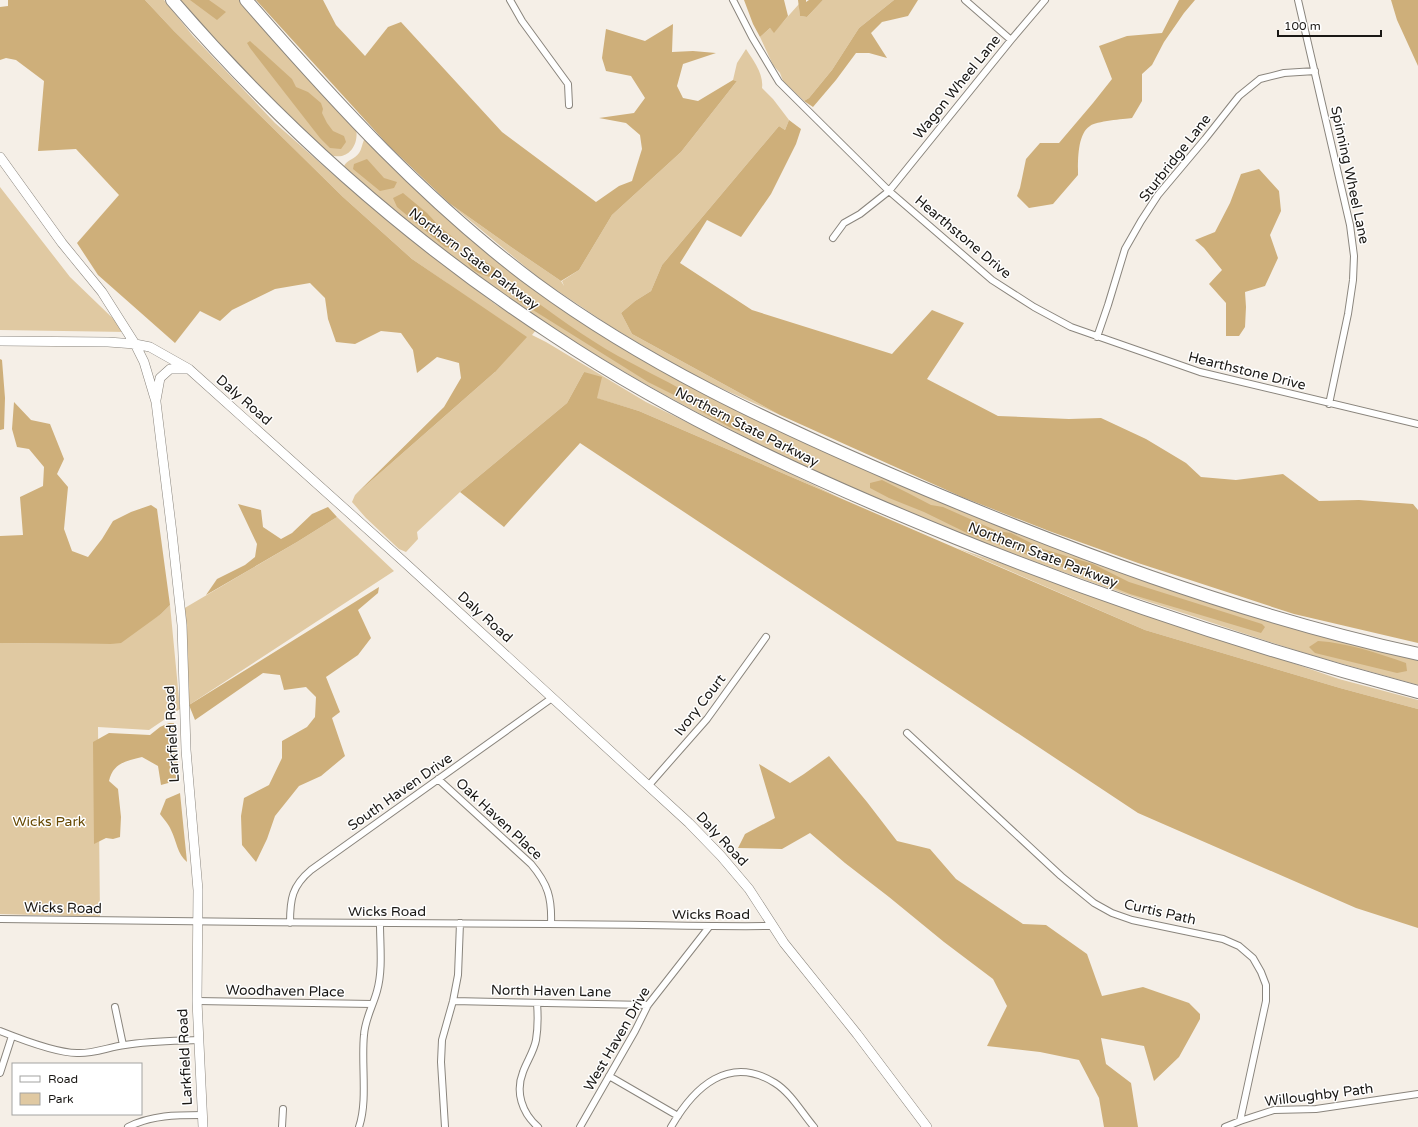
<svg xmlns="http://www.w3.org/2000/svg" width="1418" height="1127" viewBox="0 0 1418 1127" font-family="'Varela Round',sans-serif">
  <rect width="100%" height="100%" fill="#f5efe7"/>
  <path fill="#e0c9a2" d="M145 0H164L193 36 275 123 336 177 411 239 495 304 536 330 532 335 546 342 646 402 840 498 639 411 596 398 584 372 567 403 460 492 417 532 418 539 406 552 399 549 366 518 352 502 355 495 495 372 447 283 412 259 343 197 174 31Z
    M179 0H241L356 129C359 143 350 159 334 156 329 155 325 151 321 147L220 47Z
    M823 0H894L859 28 832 70 809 98 804 101 783 81 780 73 773 65 760 37 770 28 774 32 799 4 800 16 807 17Z
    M746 49C753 60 764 74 762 88L773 99 789 120 785 130 779 126 662 265 651 291 635 301 621 313 632 334 780 415 690 374 610 326 540 279 449 203 511 247 561 281 564 286 562 281 579 270 612 215 681 152 737 81 733 80 737 63Z
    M365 138 477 243 720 400 1048 543 1418 657V685C1387 676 1356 668 1325 659 1280 646 1236 631 1192 616 972 545 755 457 559 332 483 283 409 229 344 166 347 160 355 159 359 153 362 149 362 143 365 138Z
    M0 187 70 277 127 332 0 330Z
    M337 517 394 571 189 705 183 609 297 542Z
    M957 548 1339 679 1418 700V709L1340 688 1145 630Z
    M170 605 180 709 149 730 98 727 100 917 0 914V643L111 644 161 614Z"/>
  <path fill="#ceaf7a" d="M8 0H145L174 31 343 197 412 259 527 337 495 372 355 495 444 407 461 378 459 363 437 357 417 373 413 350 401 333 381 331 355 344 336 342 328 319 325 298 310 283 275 289 232 310 220 321 200 311 175 343 98 275 77 243 119 195 76 149 38 151 44 81 16 60 6 58 0 60V7L8 6Z
    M190 0H209L226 12 217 20Z
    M256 0H323L336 25 365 56 388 27 401 22 502 132 596 202 619 186 632 181 642 149 640 135 626 123 599 118 634 113 645 98 631 76 606 71 602 58 606 29 645 41 673 24 672 52 693 51 716 53 683 64 677 86 683 98 698 101 733 80 737 81 681 152 612 215 579 270 561 281 511 247 449 203 388 145Z
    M744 0H784L788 16 774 33 770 28 760 37 753 24Z
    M798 0H806V2L809 0H823L807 17 800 16Z
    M894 0H918L908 16 882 22 871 33 887 58 869 53H856L836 80 813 107 804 101 809 98 832 70 859 28Z
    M1179 0H1195L1184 13 1164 42 1152 65 1142 74V101L1132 118C1124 119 1096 121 1090 126 1077 134 1078 162 1078 175L1053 204 1029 208 1017 196 1020 188 1026 159 1040 143H1059L1093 103 1112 79 1099 46 1127 36 1162 33Z
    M1391 0H1418V66L1397 20Z
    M250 41 292 79 296 87 308 92 321 103 323 109 322 113 327 123 333 131 344 136 346 142 341 149 330 148 320 138 250 48 247 43Z
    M789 120 801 129 796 144 771 194 741 237 707 220 680 263 752 310 892 354 932 310 964 323 927 379 998 416 1069 419 1101 418 1146 439 1186 463 1201 477 1236 480 1283 474 1319 501 1359 500 1413 504 1418 510V643L1294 614 1138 563 1049 531 962 497 780 415 632 334 621 313 635 301 651 291 662 265 779 126 785 130Z
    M367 159 384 178 397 182 394 188 380 191 353 169 354 164Z
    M1259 169 1279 191 1281 211 1270 235 1278 258 1265 286 1245 292 1246 307 1245 327 1239 336H1226V303L1209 284 1222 270 1204 248 1195 240 1215 232 1230 203 1241 174Z
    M403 193 427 213 440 227 459 242V249L445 247 397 207 393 198Z
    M472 254 483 260 502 273 490 277C478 274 468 269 465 256Z
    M512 292H522C554 314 584 337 618 356 640 368 663 379 686 392L685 397 676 396 648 382 517 300Z
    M0 359 2 360 5 398 4 429 0 430Z
    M584 372 602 377 597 398 639 411 1145 630 1340 688 1418 709V928L1356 908 1138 813 580 443 504 527 460 492 567 403Z
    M14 402 31 420 50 424 64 459 57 474 68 487 64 529 72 551 88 557 102 539 113 521 131 512 151 505 157 509 170 605 161 614 121 643 111 644 0 643V536L23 535 20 497 43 486 44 467 29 449 17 447 12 429Z
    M707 403 730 415 740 418 746 425 745 433 731 428 697 409 700 405Z
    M882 480 908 493 931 505 943 507 997 531 1011 533 1043 549 1093 564 1129 582 1262 624 1265 627 1261 633 1130 594 1065 568 969 534 924 512 889 498 870 488V483Z
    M238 504 261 510 263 527 281 539 292 533 312 514 328 507 337 517 297 542 206 595 217 579 245 565 255 557 257 544Z
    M379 587 378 593 358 610 371 638 358 655 326 677 340 712 332 718 345 756 321 776 299 786 275 816 267 839 256 862 242 845 241 816 244 798 269 785 282 758V741L307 727 315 717 316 697 306 687 284 690 280 675 263 673 195 720 189 705Z
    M1318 641C1348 643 1378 653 1406 663L1407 671 1397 673 1315 653 1309 647Z
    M169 723H174L179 780 161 785 158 766 142 757C126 761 113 763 109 781L118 789 121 817 120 837 113 839 106 838 94 844 93 742 109 733 150 735 160 727Z
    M829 756 867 802 897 841 930 849 956 879 1023 924 1046 925 1087 954 1102 996 1143 987 1189 1003 1200 1014V1019L1179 1057 1154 1081 1144 1046 1101 1038 1106 1064 1131 1083 1138 1127H1104L1099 1098 1079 1060 1040 1052 987 1046 1007 1006 993 979 944 942 889 897 845 863 810 833 782 849 738 848 745 834 775 818 759 764 790 783 804 774Z
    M180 793 187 862C177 854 177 842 171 830 169 825 164 819 160 814L166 799Z"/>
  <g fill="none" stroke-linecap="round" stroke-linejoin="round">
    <g stroke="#8a857d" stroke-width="8">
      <path id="street" d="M510 0 522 21 568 84 569 105
        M733 0 752 37 779 82 889 191 992 280 1034 307 1071 327 1200 372 1418 424
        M965 0 1011 40
        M1298 0 1350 225 1354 256 1353 280 1348 314 1329 404
        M833 238 844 223 860 214 889 191 1011 40 1045 0
        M1097 337 1108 305 1125 249 1141 221 1158 195 1205 139 1239 96 1260 79 1284 73 1315 71
        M907 733 1061 876 1094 903 1112 913 1132 920 1223 939 1239 946 1253 958 1261 972 1266 985V1001L1240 1121
        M438 779 531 864C548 884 552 898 551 924
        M649 785 707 719 766 637
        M0 919C183 922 365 923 548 924 623 924 698 927 773 926
        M290 923C290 899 292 886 311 870L552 698
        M197 1001 372 1004
        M453 1001 648 1005
        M537 1003C538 1016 538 1028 536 1040 534 1051 527 1061 523 1072 515 1092 522 1113 538 1127
        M115 1007 123 1045
        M0 1031C20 1039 56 1053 77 1053 93 1054 109 1047 125 1045 149 1041 174 1041 199 1040
        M0 1073 12 1036
        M609 1076 678 1116
        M128 1127C152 1115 176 1115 202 1115
        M282 1127 283 1109
        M359 1127C368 1101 361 1063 364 1035 365 1019 373 1006 377 991 383 970 380 945 380 924
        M445 1127 441 1062 442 1040 453 1001 458 975 460 923
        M580 1127 635 1031 648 1005 709 927
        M671 1127C694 1087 729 1054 775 1083 791 1093 802 1113 814 1127
        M1225 1127 1240 1121 1274 1110 1316 1109 1418 1094"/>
    </g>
    <g stroke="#8a857d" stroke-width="10">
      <path id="secondary" d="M0 157 62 243 102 292 135 344 144 362 156 402 172 533 182 625 186 750 198 890 197 1001 203 1127
        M0 341 108 342 135 344 150 347 189 369 403 561 689 823 721 856 749 889 784 943 857 1034 927 1127
        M156 400 160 378 170 369H187"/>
    </g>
    <g stroke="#8a857d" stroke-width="14">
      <path id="highway" d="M172 0C283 129 411 242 553 335 679 419 816 481 956 538 1106 599 1261 650 1418 692
        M246 0C335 102 426 202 535 283 645 364 767 421 892 475 1062 548 1237 614 1418 654"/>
    </g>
    <use href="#street" stroke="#fff" stroke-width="6"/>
    <use href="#secondary" stroke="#fff" stroke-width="9"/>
    <use href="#highway" stroke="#fff" stroke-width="12"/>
  </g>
  <g text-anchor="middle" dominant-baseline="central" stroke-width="3" stroke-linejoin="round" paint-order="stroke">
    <g font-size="14" fill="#1a1815" stroke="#fff">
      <text transform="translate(957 87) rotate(-51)">Wagon Wheel Lane</text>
      <text transform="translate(1175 158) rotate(-52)">Sturbridge Lane</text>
      <text transform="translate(1350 175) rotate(78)">Spinning Wheel Lane</text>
      <text transform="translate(963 237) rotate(40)">Hearthstone Drive</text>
      <text transform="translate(474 259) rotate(37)">Northern State Parkway</text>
      <text transform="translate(1247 371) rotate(14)">Hearthstone Drive</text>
      <text transform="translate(244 400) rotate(41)">Daly Road</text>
      <text transform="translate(747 427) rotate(27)">Northern State Parkway</text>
      <text transform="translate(1043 555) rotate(21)">Northern State Parkway</text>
      <text transform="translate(485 617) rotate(42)">Daly Road</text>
      <text transform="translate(700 705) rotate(-52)">Ivory Court</text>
      <text transform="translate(172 734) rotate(-93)">Larkfield Road</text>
      <text transform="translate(400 792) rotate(-35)">South Haven Drive</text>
      <text transform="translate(499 819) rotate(43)">Oak Haven Place</text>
      <text transform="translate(722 839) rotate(47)">Daly Road</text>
      <text transform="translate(63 908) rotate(1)">Wicks Road</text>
      <text x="387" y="911">Wicks Road</text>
      <text transform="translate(1160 912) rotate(13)">Curtis Path</text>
      <text x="711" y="914">Wicks Road</text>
      <text transform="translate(285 991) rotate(1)">Woodhaven Place</text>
      <text transform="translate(551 991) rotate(1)">North Haven Lane</text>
      <text transform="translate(617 1039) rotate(-60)">West Haven Drive</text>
      <text transform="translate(185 1057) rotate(-93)">Larkfield Road</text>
      <text transform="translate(1319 1095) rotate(-7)">Willoughby Path</text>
    </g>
    <g font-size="14" fill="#664802" stroke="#fff">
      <text x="49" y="821">Wicks Park</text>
    </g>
  </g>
  <rect x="12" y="1063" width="130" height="52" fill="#ffffff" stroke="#a3a3a1"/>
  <rect x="20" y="1076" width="20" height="6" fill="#ffffff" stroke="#a3a3a1"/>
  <text x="48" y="1083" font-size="12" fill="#1a1815">Road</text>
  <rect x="20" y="1093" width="20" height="12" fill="#e0c9a2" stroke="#a3a3a1"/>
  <text x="48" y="1103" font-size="12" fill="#1a1815">Park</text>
  <path d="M1278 30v6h103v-6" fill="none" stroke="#1a1815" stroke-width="2"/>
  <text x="1284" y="30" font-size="12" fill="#1a1815" stroke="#ffffff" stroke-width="3" paint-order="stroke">100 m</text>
</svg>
